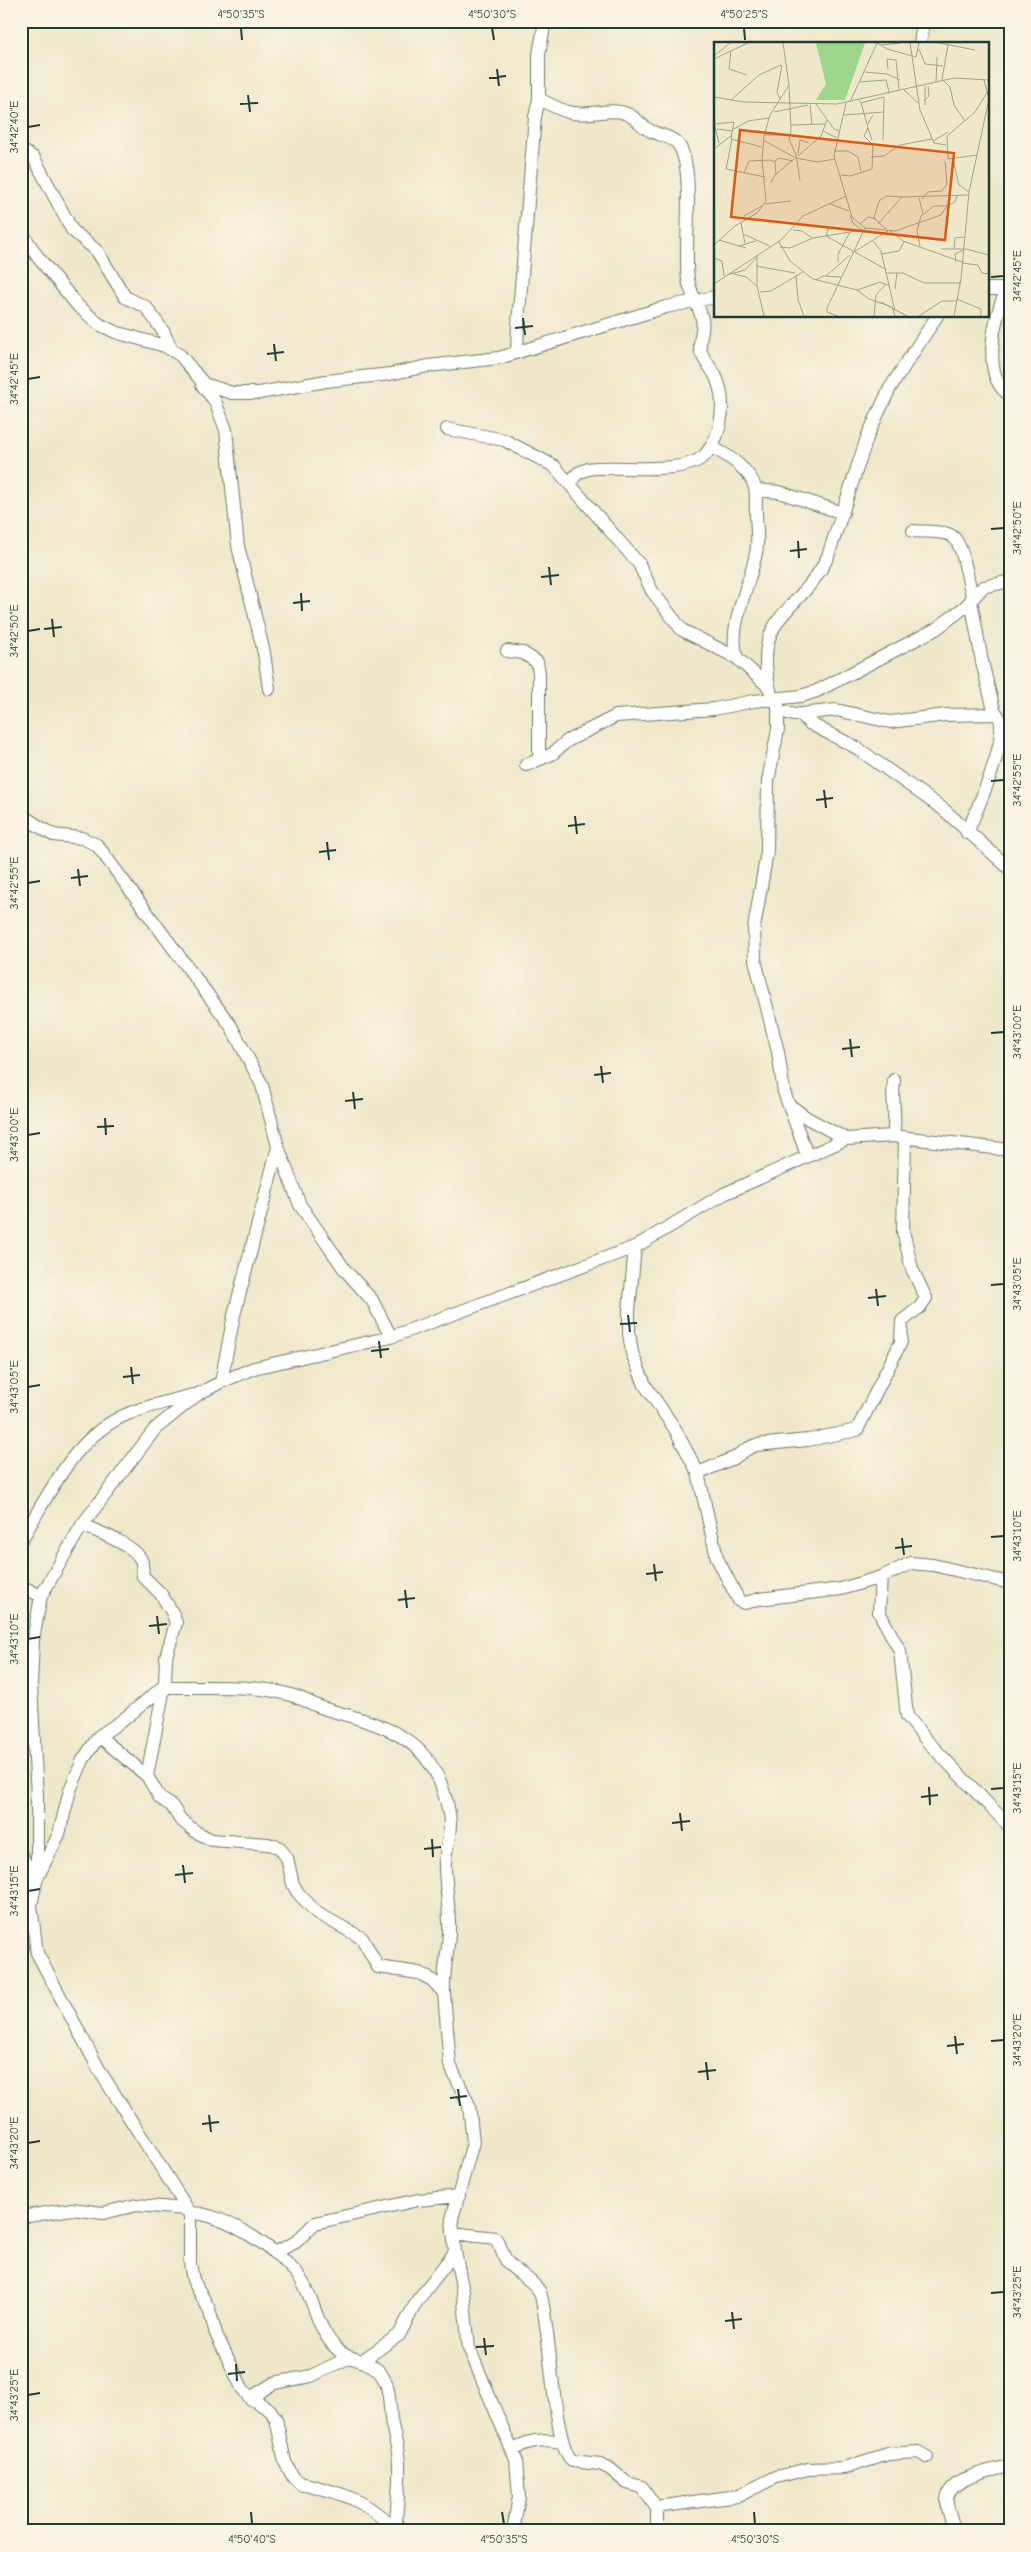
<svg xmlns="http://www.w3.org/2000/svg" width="1031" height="2552" viewBox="0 0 1031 2552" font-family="'Comic Neue',sans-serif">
  <rect width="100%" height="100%" fill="#fcf5e5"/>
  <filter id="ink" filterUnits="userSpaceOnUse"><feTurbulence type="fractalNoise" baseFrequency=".02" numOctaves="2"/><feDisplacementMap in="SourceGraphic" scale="10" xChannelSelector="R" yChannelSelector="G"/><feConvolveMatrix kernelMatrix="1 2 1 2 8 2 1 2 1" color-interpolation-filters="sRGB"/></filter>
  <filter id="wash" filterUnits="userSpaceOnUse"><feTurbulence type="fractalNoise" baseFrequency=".0096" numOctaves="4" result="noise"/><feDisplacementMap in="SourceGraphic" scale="20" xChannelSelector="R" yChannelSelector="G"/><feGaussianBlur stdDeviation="1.12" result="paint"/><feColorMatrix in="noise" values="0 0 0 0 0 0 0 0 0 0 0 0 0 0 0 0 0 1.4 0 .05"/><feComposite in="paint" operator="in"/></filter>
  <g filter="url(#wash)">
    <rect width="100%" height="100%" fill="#efe8ca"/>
  </g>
  <g filter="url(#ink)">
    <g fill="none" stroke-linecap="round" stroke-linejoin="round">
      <g stroke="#687968" stroke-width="14">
        <path id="minor" d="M920 44 923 21
          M539 99C550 104 562 112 574 113 590 116 612 107 627 114 636 117 642 127 651 131 659 135 669 136 676 142 697 161 683 249 688 279 690 293 699 305 702 319 705 330 697 340 701 352 704 361 711 367 715 375 727 399 723 433 706 454 686 477 617 464 588 469L578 473 569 483
          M21 150 34 158 72 230 97 251 125 297 146 307 163 331 172 350
          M21 231 37 256 78 306 99 324 115 332 165 346 180 355 204 384 232 393H259L326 381 390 374 428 366 499 358 666 307 715 297
          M1008 288C994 312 980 378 1010 395
          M987 289H1010
          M517 351 518 324 535 117 539 99V54L545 21
          M202 385 215 401 226 430 238 546 264 653 269 689
          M447 429 504 440 554 466 639 564 652 591 682 630 737 658 768 686
          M711 447C726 454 751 470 755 488 757 495 755 504 756 511 756 525 759 540 756 553 750 585 727 627 737 658
          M756 490 779 492 843 513
          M913 531C924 532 937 531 948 534 965 539 966 581 973 597
          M971 600 982 662 995 714
          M507 651 523 653 537 662 539 673V759
          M772 698C748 613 800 616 828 556L868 435 890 388 937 316
          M778 698V729L768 781 767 852 754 928 755 960 778 1052 784 1092 807 1155
          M778 710 794 715 836 710 890 722 946 715 997 714C1013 733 976 811 967 833
          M801 714 809 723 857 748 943 809 1010 869
          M526 765 552 754 567 741 616 716 714 709 754 701 801 696 817 691 936 629 965 607 983 587 1010 581
          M21 815 53 835 82 838 97 845 231 1026 262 1085 278 1147 300 1205 345 1270 372 1300 391 1337
          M788 1104 807 1118 846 1139
          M893 1136C897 1118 891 1099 894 1080
          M635 1247 629 1311V1333L632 1353 645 1385 675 1429 698 1473 717 1558 739 1601 745 1603 759 1599 841 1589 881 1577 911 1563 933 1565 1010 1583
          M221 1382 234 1315 278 1147
          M698 1473 734 1458 747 1449 756 1445 808 1440 857 1430 901 1342 902 1321 920 1307 926 1298 912 1269 903 1231 905 1138
          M82 1525C96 1531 135 1545 141 1560 143 1564 142 1571 143 1576L161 1594 173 1614 176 1623 166 1657 165 1682 147 1776
          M21 1540C51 1492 74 1435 130 1413 150 1405 172 1401 193 1395
          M881 1577 879 1612 900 1651 907 1716 927 1741 1010 1827
          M21 1586 41 1596
          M99 1736 147 1776 160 1798 172 1806 180 1819 196 1832 212 1840 268 1844 279 1847 287 1858 293 1884 298 1893 317 1913 362 1938 378 1967 419 1973 432 1980 444 1993 450 2065 469 2105 473 2142 452 2219 455 2252 463 2292 469 2348 516 2460 519 2497 513 2531
          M21 1854 35 1883
          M38 1876 59 1834 70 1790 83 1760 99 1736 123 1720 163 1687C205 1688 254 1683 294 1696 306 1700 317 1707 329 1710 378 1724 423 1734 442 1787 446 1799 450 1811 450 1824 450 1839 444 1854 445 1869 446 1891 450 1911 449 1933 448 1954 443 1971 444 1993
          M21 2217 72 2209 103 2213 137 2205 185 2209 190 2213C221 2211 288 2255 303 2283 315 2304 318 2329 335 2347 350 2365 375 2355 386 2383 390 2394 390 2408 391 2420 394 2436 399 2450 399 2465 400 2484 397 2503 396 2522L398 2531
          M453 2233 495 2238C501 2245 502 2255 508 2263 518 2274 532 2279 540 2292 551 2328 552 2441 572 2461L600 2464 609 2468 627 2483 642 2487 656 2507 738 2496 776 2477 808 2469 844 2468 888 2454 918 2452 927 2457
          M274 2253 296 2242 315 2223 418 2200 459 2196
          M363 2360 399 2335 417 2301 455 2252
          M250 2398 274 2383 311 2376 350 2357
          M513 2452C523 2439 547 2439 562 2442
          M657 2507V2531
          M398 2531C364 2500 349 2495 305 2484L302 2485 293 2477 285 2462 276 2419 270 2410 250 2398 242 2388 216 2334 209 2309 193 2280 190 2263V2213L101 2073 37 1953 31 1905 37 1877V1796L31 1685 33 1640 41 1596 82 1525 155 1429 198 1394 221 1382 254 1368 391 1337 635 1247 724 1194 846 1139 893 1136 1010 1150
          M955 2531C952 2521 947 2510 947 2500 948 2478 992 2470 1010 2466"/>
      </g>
      <use href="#minor" stroke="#fff" stroke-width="12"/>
    </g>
  </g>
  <path fill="none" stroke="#1f3d34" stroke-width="2" d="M241 28 242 40M492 28 494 40M744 28 745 40M497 69 499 86M489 78 506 76M248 95 250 112M240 104 258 103M28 127 40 125M991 277 1004 276M523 318 525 335M515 328 533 326M274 344 276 361M267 354 284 352M28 379 40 377M991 529 1004 528M798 541 799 558M790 551 807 549M549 567 551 585M541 577 559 575M301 593 302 611M293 603 310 601M52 619 54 637M44 629 62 627M28 631 40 629M991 781 1004 780M824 790 826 808M816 800 833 798M575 816 577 834M568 826 585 824M327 842 329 860M319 852 336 850M78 869 80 886M71 878 88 876M28 883 40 881M991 1033 1004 1032M850 1039 852 1057M842 1049 860 1047M601 1066 603 1083M594 1075 611 1073M353 1092 355 1109M345 1101 363 1099M105 1118 106 1135M97 1127 114 1126M28 1135 40 1133M991 1285 1004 1284M876 1289 878 1306M868 1298 886 1296M628 1315 630 1332M620 1324 637 1323M379 1341 381 1358M371 1351 389 1349M131 1367 133 1384M123 1377 140 1375M28 1387 40 1385M991 1537 1004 1536M902 1538 904 1555M895 1548 912 1546M654 1564 656 1581M646 1574 663 1572M405 1590 407 1608M398 1600 415 1598M157 1616 159 1634M149 1626 167 1624M28 1639 40 1637M929 1787 930 1805M991 1789 1004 1788M921 1797 938 1795M680 1813 682 1831M672 1823 690 1821M432 1839 433 1857M424 1849 441 1847M183 1865 185 1883M175 1875 193 1873M28 1891 40 1889M955 2036 957 2054M991 2041 1004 2040M947 2046 964 2044M706 2062 708 2080M698 2072 716 2070M458 2089 460 2106M450 2098 467 2096M209 2115 211 2132M202 2124 219 2122M28 2143 40 2141M991 2293 1004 2292M732 2312 734 2329M725 2321 742 2319M484 2338 486 2355M476 2347 494 2346M236 2364 237 2381M228 2374 245 2372M28 2395 40 2393M251 2512 252 2524M502 2512 504 2524M754 2512 755 2524"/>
  <g transform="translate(714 42)">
    <rect width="275" height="275" fill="#efe8ca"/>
    <path d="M102 1H151L131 58H102L112 42Z" fill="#9dd78a"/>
    <path fill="none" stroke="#9ca48e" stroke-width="1" d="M163 1 173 7 202 15 205 1M196 1 206 68 220 101 232 103M225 1 261 8M167 3 186 1M234 3 228 37 236 45 240 63 251 79M205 7 211 22 229 24M17 8 15 27 33 33M0 14 16 1M0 17 34 1M174 27 173 17 182 18 185 48M151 30 173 32 186 38M145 40 172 38 175 50M222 40 223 15M75 43 77 88 75 97 82 113 86 138M189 47 204 61M0 55 29 60 123 62 240 36 275 38M66 57 63 50 68 23M17 58 45 33 67 23M145 58 147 61 170 55 169 98M210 59 215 54 214 44M136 60 163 1M132 61 120 114 138 175 151 186 181 189 227 173 233 164M147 61 153 82M102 62 120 87 125 89M96 63 98 83M211 63V44M60 70 94 63M130 73 170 70M0 81 5 101M1 82 20 80 17 97 48 105M77 83 111 82M3 87 19 89M20 87 34 79 55 76M109 89 123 96M50 93H75M18 97 12 127 51 135M49 98 82 116M158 98 153 83 159 73M219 99 234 90M0 107 18 93M120 109H134L144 115 147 129M84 112 86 98 95 101M263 113 234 117 233 94 261 70 274 49M84 114 107 94 113 78M157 115 170 114 186 103 218 97M82 116 103 120 121 117M239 117 245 143 255 150M61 119 65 116 79 119M30 131 35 119 56 118 61 120 62 132M127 133 136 134 158 127 159 103 150 94 154 86M57 141 61 133 80 117M205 156 209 172M208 157 214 150 228 149 233 142 231 119M50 162 77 159M116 162 135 169M136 173 139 181 148 188M30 179V174L48 164M27 181 31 201M146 182 154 175 162 177M164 182 188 155 255 153M115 184 112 194 139 209M172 187 160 176 165 159 172 154 188 155M79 188 88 189 98 196M176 189 189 199 248 220M29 192 56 204M5 198 32 206M159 199 167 209 181 269M65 200 76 219 99 237 143 248 166 240 176 244M0 203 21 184 43 171 52 159 48 118 50 94 56 73 75 43 69 1M25 204 42 199M206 204 203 189 207 174 220 164H233L241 160 243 154M66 205 76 206 99 196 148 188M240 206 241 196 250 195M227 207H252L275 213M141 210 171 227M138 211 174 189M168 212 185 209 190 200M43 213V244L50 274M0 216 8 219 10 234M124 220V212L136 190M242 220 241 212 249 208M248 221 264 223 268 231 275 232M42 224 81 231M172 231H189L210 241H246M20 232 32 235 43 244M13 233 31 228 42 216M82 233 84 258 90 274M112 234 136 213M102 238 109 234 127 235M0 242 67 198 89 174 132 154M181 247 183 231M143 248 155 257 178 265 181 274M46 250 57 249 89 230M243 257 267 267V274M167 260 193 274M124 274 113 270V266L151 186M160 274 162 253 172 242M205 274 228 259H243M240 274 247 237 255 150 275 57 270 38"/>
    <path fill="#de580e" fill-opacity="0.15" stroke="#de580e" stroke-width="2.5" d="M26 88 240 111 231 198 17 175Z"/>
    <rect width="275" height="275" fill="none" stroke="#1f3d34" stroke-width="2.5"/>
  </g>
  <rect width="1031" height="2552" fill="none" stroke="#fcf5e5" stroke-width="55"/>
  <rect x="28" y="28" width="976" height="2496" fill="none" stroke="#1f3d34" stroke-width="2"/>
  <g font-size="12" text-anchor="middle" fill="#1f3d34">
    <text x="241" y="18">4°50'35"S</text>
    <text x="492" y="18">4°50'30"S</text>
    <text x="744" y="18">4°50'25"S</text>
    <text transform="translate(14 127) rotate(-90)" y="4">34°42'40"E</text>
    <text transform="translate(1017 276) rotate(-90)" y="4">34°42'45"E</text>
    <text transform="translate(14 379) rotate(-90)" y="4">34°42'45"E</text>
    <text transform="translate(1017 528) rotate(-90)" y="4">34°42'50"E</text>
    <text transform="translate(14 631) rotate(-90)" y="4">34°42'50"E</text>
    <text transform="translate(1017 780) rotate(-90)" y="4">34°42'55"E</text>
    <text transform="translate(14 883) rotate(-90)" y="4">34°42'55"E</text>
    <text transform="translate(1017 1032) rotate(-90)" y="4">34°43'00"E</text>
    <text transform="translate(14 1135) rotate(-90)" y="4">34°43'00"E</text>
    <text transform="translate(1017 1284) rotate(-90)" y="4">34°43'05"E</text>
    <text transform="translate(14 1387) rotate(-90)" y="4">34°43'05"E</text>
    <text transform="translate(1017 1536) rotate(-90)" y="4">34°43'10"E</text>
    <text transform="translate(14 1639) rotate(-90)" y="4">34°43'10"E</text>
    <text transform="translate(1017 1788) rotate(-90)" y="4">34°43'15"E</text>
    <text transform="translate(14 1891) rotate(-90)" y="4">34°43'15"E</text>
    <text transform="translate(1017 2040) rotate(-90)" y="4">34°43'20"E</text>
    <text transform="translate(14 2143) rotate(-90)" y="4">34°43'20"E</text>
    <text transform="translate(1017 2292) rotate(-90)" y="4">34°43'25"E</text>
    <text transform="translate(14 2395) rotate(-90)" y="4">34°43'25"E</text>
    <text x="252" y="2543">4°50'40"S</text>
    <text x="504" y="2543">4°50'35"S</text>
    <text x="755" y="2543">4°50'30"S</text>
  </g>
</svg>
